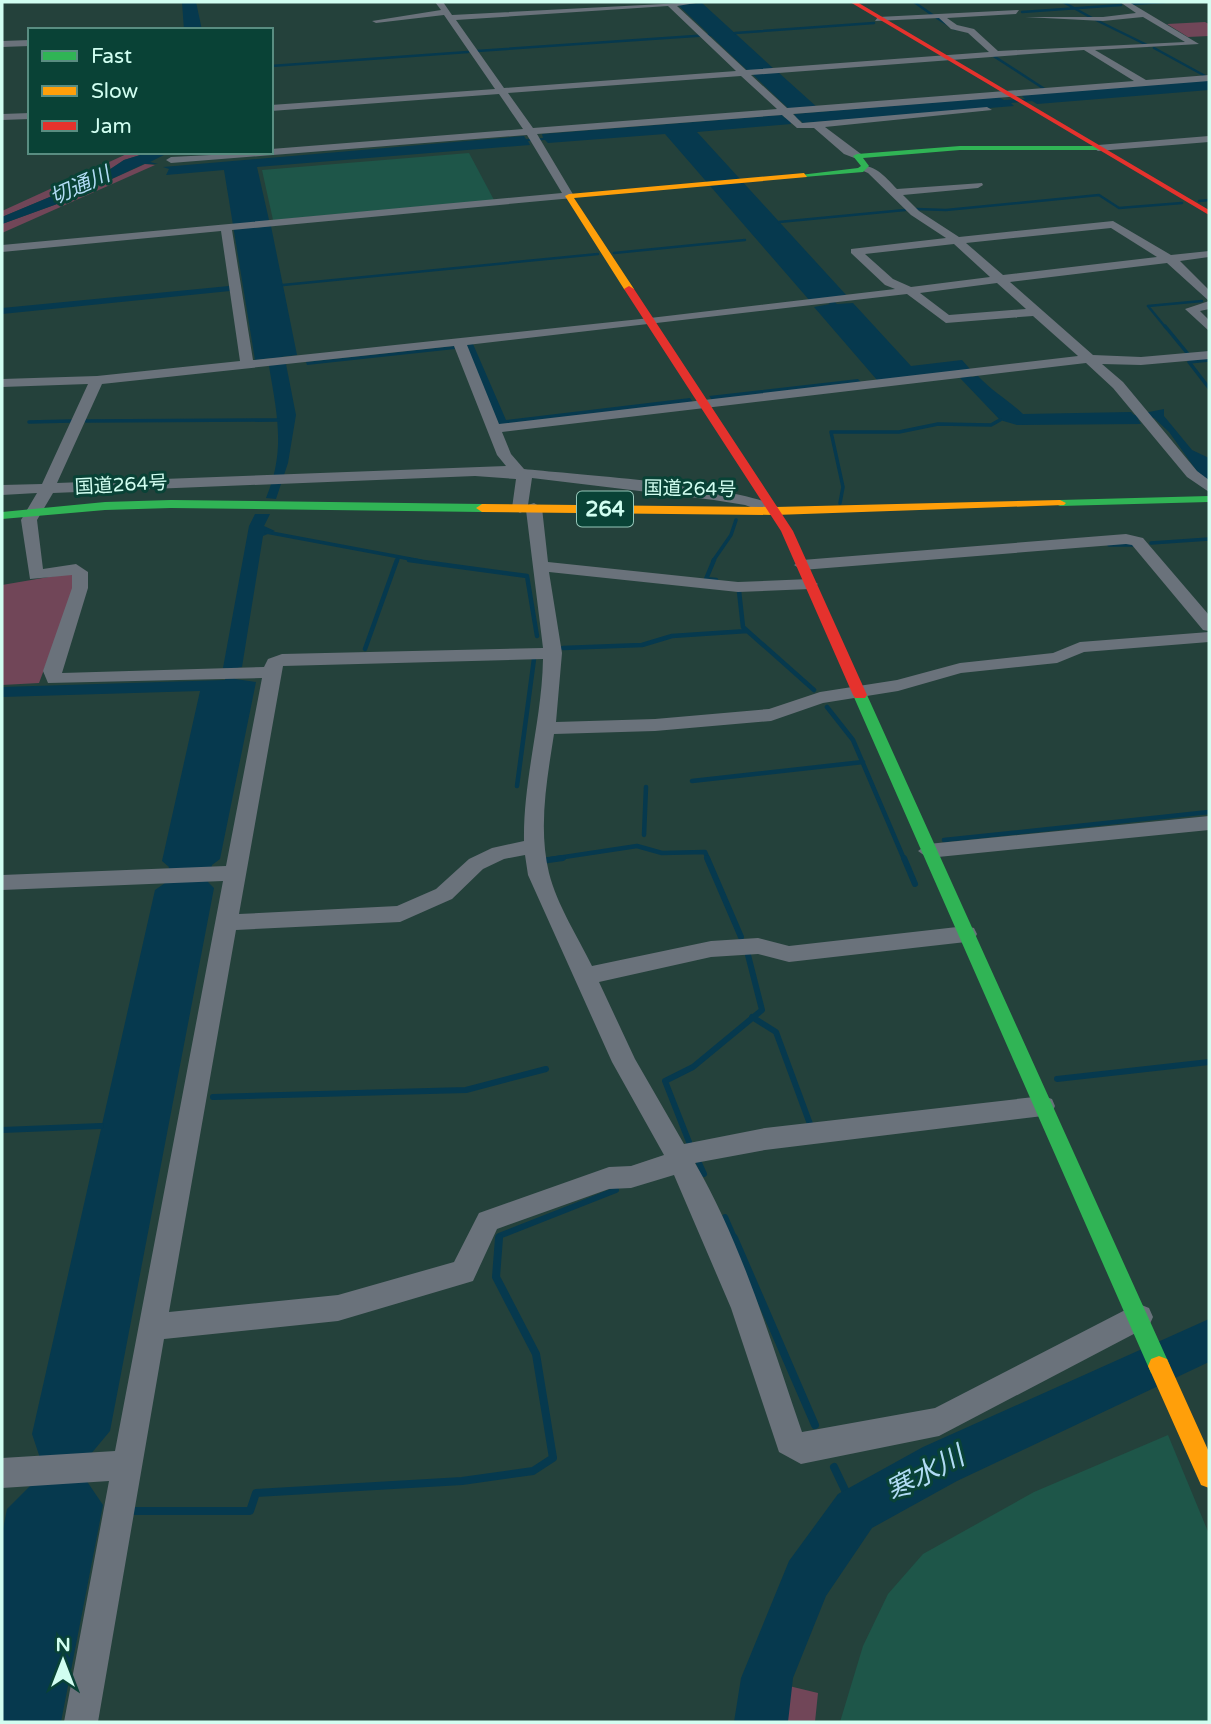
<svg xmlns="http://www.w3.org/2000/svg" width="1211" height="1724" viewBox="0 0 1211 1724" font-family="'Varela Round','Noto Sans JP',sans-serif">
  <rect width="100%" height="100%" fill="#24413b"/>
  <path fill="#1e5649" d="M469 153 494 200 273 220 262 170Z
    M1168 1435 1209 1534V1722H840L863 1646 888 1594 923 1554 1034 1492Z"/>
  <path fill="#714658" d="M1205 22 1209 24V36L1188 37 1167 24Z
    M131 152H150L124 160 100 176 2 217V211Z
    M145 164 155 165 2 233V224L57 204Z
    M72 573 73 592 39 683 2 685V585Z
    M789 1686 818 1693 815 1722H784Z"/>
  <path fill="#06394e" d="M182 2H196L202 30H184Z
    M702 3 774 69 748 71 678 5Z
    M778 72 818 108 790 110 752 74Z
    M1209 80V90L1037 104 1032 101 1011 103 1014 106 803 123 800 120 790 121 791 124 697 132 848 297 833 300 837 304 853 303 911 366 962 360 970 369 966 370 972 377 978 376C992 391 1008 400 1023 414L1131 412 1134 415 1164 409V416L1192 450 1209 458V481L1199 474 1169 432 1154 418 1138 419 1141 424 1017 425 1000 420 960 378 963 377 877 380 814 307 830 304 825 300 810 301 665 134 548 143 545 140 528 141 530 145 257 167 269 220 255 228 271 226 297 355 281 357 286 364 296 415 288 463 276 499 266 498C286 450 277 415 269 366L272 358 255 360 224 170 166 175 169 169 163 167 524 136 526 139 543 138 542 134 782 115 785 118 796 117 794 114 999 97 1004 100 1025 99 1021 95Z
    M150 152H170L150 162 158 164H144L57 204 2 224V217L100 176 124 160Z
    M229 286 230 291 2 314V308Z
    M473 344 506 420 690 398 693 402 499 425 466 345Z
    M454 346 455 349 307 365 306 362Z
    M858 379 861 382 712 400 709 396Z
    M255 514H270L264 526 275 531 263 536 242 667 237 668 235 679 256 682 220 859 212 865 208 882 214 888 110 1431 90 1455 84 1477 103 1505 61 1722H2V1534L7 1509 34 1482 40 1458 32 1434 155 890 165 883 169 867 162 861 200 691 2 697V687L225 680 227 668H223L249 526Z
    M748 1674 789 1686 784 1722H740Z"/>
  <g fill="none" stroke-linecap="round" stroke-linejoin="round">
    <path stroke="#06394e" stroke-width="2.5" d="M914 2 934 16
      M1063 2 1092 18
      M1130 4 1165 2
      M1022 12 1121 5
      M937 18 955 29
      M1096 20 1149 46
      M735 33 874 23
      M1154 48 1207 77
      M477 51 710 35
      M992 55 1046 90
      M271 66 468 52
      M1199 201 1209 200
      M916 209 946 210 1099 195 1119 208 1182 203
      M779 222 905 210
      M614 253 745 240
      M283 285 598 254
      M1166 328 1148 306 1202 301"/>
    <path stroke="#06394e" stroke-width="3.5" d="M1165 326 1188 354
      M1209 360 1189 362 1209 388
      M86 421 278 420
      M29 422 71 421
      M840 503 843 487 831 432H899L938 424 991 425 1000 420
      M266 532 421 561
      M1151 543 1209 539
      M1109 545H1134
      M397 561 398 558
      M713 561 731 535 736 520"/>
    <path stroke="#06394e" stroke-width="4.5" d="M409 560 527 576 537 636
      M714 560 706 579 716 580
      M739 591 743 627 814 690
      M563 648 642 645 672 636 747 631
      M365 649 397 560
      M827 707 853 740 904 859
      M692 781 863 762
      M517 786 534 659
      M644 835 646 787
      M944 840 1209 812
      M551 859 637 846 662 853 705 852 708 859"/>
    <path stroke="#06394e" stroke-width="6" d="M707 858 741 937
      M904 858 915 884
      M541 861 563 858
      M752 1017 776 1032 810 1124
      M1057 1079 1209 1062
      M213 1097 466 1090 546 1069
      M2 1130 101 1126
      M689 1142 665 1081 693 1067 762 1010 748 955
      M699 1163 704 1174
      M725 1217 735 1240
      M499 1240V1236L616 1190"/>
    <path stroke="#06394e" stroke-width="8" d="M734 1238 815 1425
      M834 1467 855 1511
      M135 1511H250L256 1493 462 1481 533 1471 553 1458 536 1354 496 1277 499 1238"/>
    <path fill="#06394e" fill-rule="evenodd" d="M1209 1319V1362L957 1481 872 1528 826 1596 793 1678 788 1722H734L741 1678 789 1561 838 1494 923 1447Z"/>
    <path fill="#6a727b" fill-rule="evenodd" d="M435 2H443L452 15 702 2 677 6 746 70 989 52 968 33 951 29 939 18 875 21 878 17 1019 10 1016 14 947 18 957 25 974 29 998 51 1185 42 1143 17 1103 21 1025 17H1103L1136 13 1120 2H1129L1199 44 1095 50 1146 80 1209 75V81L793 114 802 123 987 107 992 110 825 127 861 154 862 156 857 159 844 154 814 128H797L782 115 537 134 574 196 573 198 232 230 253 360 650 318 895 289 885 285 851 253V249L946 238 911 215 868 173 861 170V166C877 165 887 179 897 189L982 183 983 185 978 188 903 195 919 211 959 237 1113 221 1171 255 1209 251V257L1180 261 1209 290V301L1167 263 1010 282 1093 355 1141 357 1209 351V359L1141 365 1102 364 1123 382 1197 471 1209 480V492L1187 477 1113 388 1086 363 502 432 511 454 524 469C568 474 759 486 783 511L775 516 745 505 714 500 532 478 528 505 534 503 542 508 548 562 738 582 810 579 818 584 810 589 738 592 549 572 562 653 556 722 655 719 769 709 820 692 897 680 960 663 1053 653 1080 642 1209 632V642L1084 652 1057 663 961 673 898 691 823 703 771 721 655 731 554 734C547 779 538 828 549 873 557 905 578 937 592 966L711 941 758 938 789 946 966 926 974 928 977 934 974 940 966 942 789 962 758 954 711 957 599 982 635 1059 684 1144 765 1128 1043 1096 1052 1099 1055 1106 1052 1113 1043 1116 765 1150 695 1163C743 1246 771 1342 802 1432L935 1408 1129 1308 1139 1304 1149 1308 1153 1317 1149 1326 939 1436 801 1464 779 1452 731 1308 674 1175 631 1188 609 1189 497 1229 473 1281 463 1284 338 1321 164 1339 98 1722H64L109 1481 2 1488V1458L115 1451 223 881 2 890V875L226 866 262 678 48 683 43 671 72 588V575L30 579 21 520 37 493 2 495V485L42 484 88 384 2 387V379L97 376 240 361 221 231 2 252V245L562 193 527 135 171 163 166 160 171 157 271 152V149L523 129 499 94 271 111V105L495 89 444 15 376 23 372 21 441 10ZM668 6 736 71 504 88 456 20ZM1084 50 1134 81 787 108 751 75ZM741 76 777 109 533 128 508 93ZM1111 228 1157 257 1003 275 966 243ZM954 244 990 277 911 287 893 279 865 254ZM997 283 1026 309 949 315 920 293ZM907 294 946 323 1033 316 1078 356 499 424 467 345ZM454 346 497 455 506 466 57 483 102 384ZM475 476 516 479 512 508 520 513 526 510 543 648 282 654 268 659 264 667 62 673 88 588V572L76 564 43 569 37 520 53 493ZM543 659C542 720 523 779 524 841L492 848 469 859 436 889 397 906 239 914 283 666ZM525 855 528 875 612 1062 664 1155 631 1166 609 1167 479 1213 454 1262 338 1295 169 1312 236 930 400 922 452 899 483 869 504 859Z
      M30 40V46L2 47V41Z
      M30 113V119L2 120V114Z
      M1209 136V142L1098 151 1093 148 1098 145Z
      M1209 301V309L1200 311 1209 320V331L1185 309Z
      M1126 534 1143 538 1209 615V631L1203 630 1132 545 1126 544 802 570 794 565 802 560Z
      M1209 816V830L928 858 918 851 928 844Z"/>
    <path fill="#30b455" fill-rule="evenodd" d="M960 146H1098L1102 148 1098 150H960L863 158 869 166 863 172 804 177 800 175 858 168 861 166 853 156 857 154Z
      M1209 496V502L1060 506 1054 503 1060 500Z
      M171 500 482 504 488 508 482 512 171 508 105 510 2 519V512L105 502Z
      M860 691 867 695 1167 1359 1170 1366 1167 1373 1159 1376 1151 1373 853 695Z"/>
    <path fill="#ff9f0a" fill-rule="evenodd" d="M804 173 807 177 574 198 634 289 629 292 624 289 565 196 569 194Z
      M1060 500 1066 503 1064 505 775 515 482 512 476 508 482 504 775 507Z
      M1159 1356 1167 1359 1209 1452V1488L1201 1485 1148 1366 1151 1359Z"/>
    <path fill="#e5322d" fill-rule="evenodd" d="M850 2H857L1209 210V215Z
      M629 286 634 289 793 531 867 695 865 698H855L853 695 781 531 624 289Z"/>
  </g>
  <g text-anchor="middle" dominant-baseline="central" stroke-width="6" stroke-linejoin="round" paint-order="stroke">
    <g font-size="19" fill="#d1fef1" stroke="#094236">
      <text transform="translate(121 485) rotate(-3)">国道264号</text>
      <text transform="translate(690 489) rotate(1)">国道264号</text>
    </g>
    <g font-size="21" font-style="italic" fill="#b1dbf4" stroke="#094236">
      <text transform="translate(80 186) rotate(-24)">切通川</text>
    </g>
    <rect fill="#094236" stroke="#95c6b9" stroke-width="2" x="577" y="491.5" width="56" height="35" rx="5"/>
    <g font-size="21" font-weight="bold" fill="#d1fef1">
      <text x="605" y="509">264</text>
    </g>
    <g font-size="28" font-style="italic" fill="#b1dbf4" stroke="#094236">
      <text transform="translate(925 1474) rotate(-28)">寒水川</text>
    </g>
  </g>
  <rect width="1211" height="1724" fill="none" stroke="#d1fef1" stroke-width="7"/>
  <rect x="28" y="28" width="245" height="126" fill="#094236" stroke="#598d81" stroke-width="2"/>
  <rect x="42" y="51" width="35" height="10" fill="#30b455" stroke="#598d81" stroke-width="2"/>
  <text x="91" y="63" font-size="21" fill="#d1fef1">Fast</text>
  <rect x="42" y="86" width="35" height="10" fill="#ff9f0a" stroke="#598d81" stroke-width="2"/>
  <text x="91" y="98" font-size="21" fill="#d1fef1">Slow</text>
  <rect x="42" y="121" width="35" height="10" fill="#e5322d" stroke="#598d81" stroke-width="2"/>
  <text x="91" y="133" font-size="21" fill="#d1fef1">Jam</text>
  <g transform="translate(63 1661)" stroke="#094236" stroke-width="5" paint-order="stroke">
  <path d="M0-5L12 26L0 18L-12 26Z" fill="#d1fef1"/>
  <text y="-10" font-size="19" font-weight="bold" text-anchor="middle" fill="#d1fef1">N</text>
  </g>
</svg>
